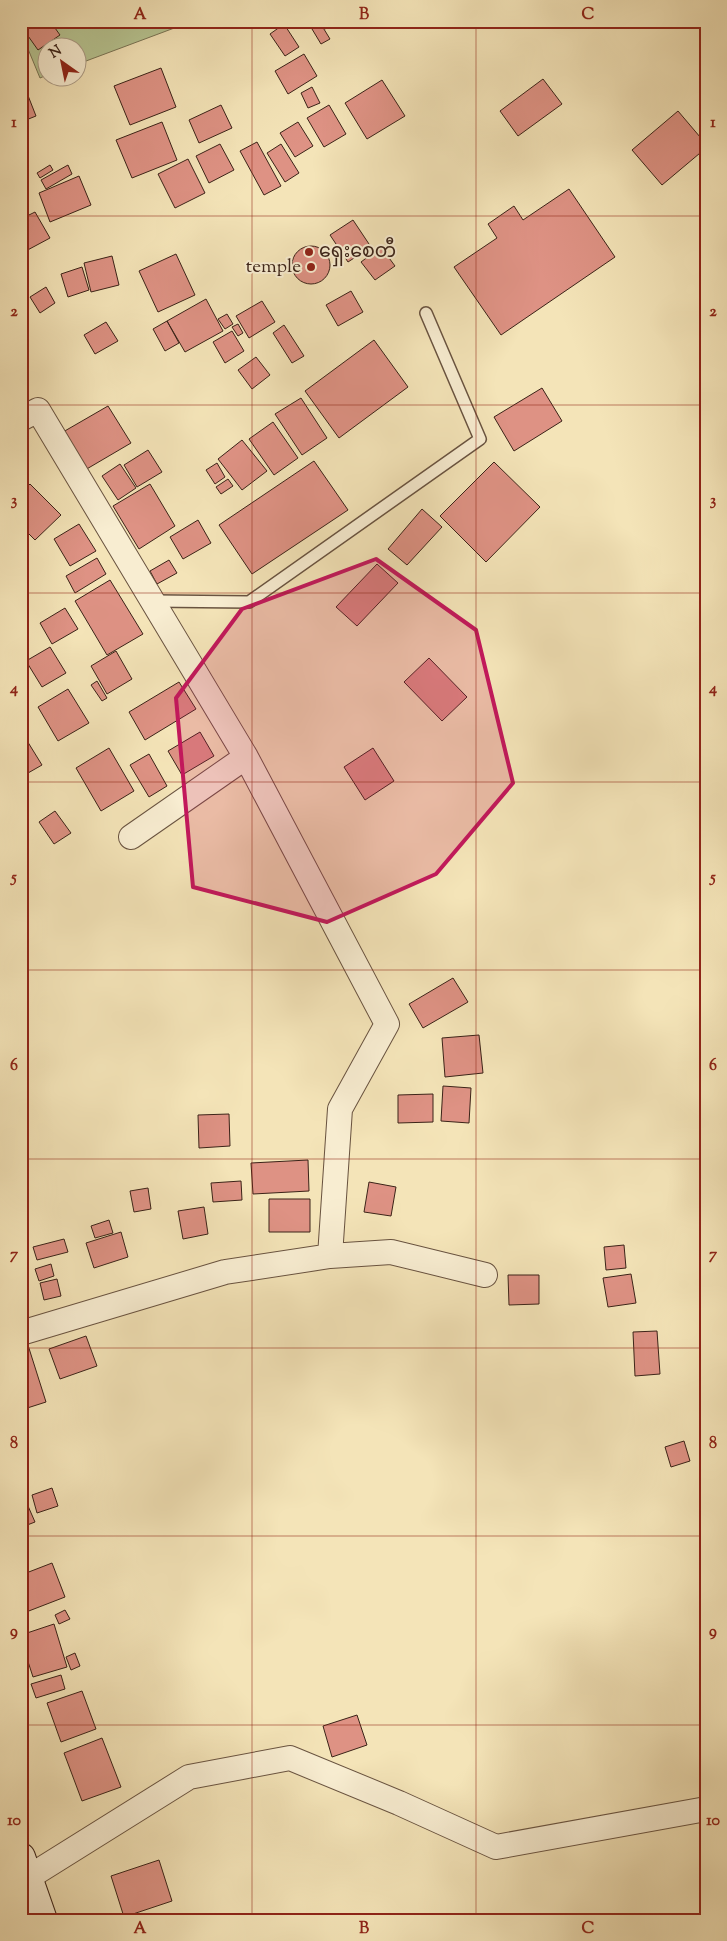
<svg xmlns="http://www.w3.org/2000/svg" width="727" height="1941" viewBox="0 0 727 1941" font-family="'Sorts Mill Goudy','Noto Sans Myanmar',serif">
  <rect width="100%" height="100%" fill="#f4e4b8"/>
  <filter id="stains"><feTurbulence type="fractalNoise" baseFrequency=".004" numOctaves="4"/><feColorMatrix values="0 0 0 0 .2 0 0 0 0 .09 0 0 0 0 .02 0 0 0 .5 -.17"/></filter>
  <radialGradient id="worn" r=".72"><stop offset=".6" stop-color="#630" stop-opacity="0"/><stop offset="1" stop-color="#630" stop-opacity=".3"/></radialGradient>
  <path fill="#b7c592" stroke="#797455" d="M21 21H193L78 64V48H48L47 75 40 78 21 32Z"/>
  <path fill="#de9284" stroke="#3b2318" d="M24 21H50L60 35 38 50 21 26V23Z
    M314 21H319L330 39 321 44 309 24Z
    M320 21H337L325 29Z
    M284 24 299 47 285 56 270 34Z
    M304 54 317 76 288 94 275 71Z
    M161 68 176 107 130 125 114 86Z
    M543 79 562 104 518 136 500 111Z
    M382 80 405 116 367 139 345 103Z
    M312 87 320 103 308 108 301 93Z
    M27 93 36 116 21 122V96Z
    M221 105 232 128 199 143 189 120Z
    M329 105 346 134 324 147 307 118Z
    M678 111 706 144V148L662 185 632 150Z
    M162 122 177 160 132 178 116 140Z
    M298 122 313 146 295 157 280 133Z
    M257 142 281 186 264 195 240 151Z
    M220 144 234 170 209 183 196 156Z
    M281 144 299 173 285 182 267 153Z
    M188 159 205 193 175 208 158 174Z
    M50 165 53 170 40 178 37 173Z
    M68 165 72 174 46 189 41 180Z
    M79 176 91 205 50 222 39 193Z
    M569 189 615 257 501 335 454 267 497 238 488 224 514 206 523 220Z
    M35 212 50 238 22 253 21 219Z
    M353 220 371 247 348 262 330 235Z
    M292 265a19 19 0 1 1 38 0a19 19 0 1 1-38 0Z
    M381 247 395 266 375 280 361 262Z
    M176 254 195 295 158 312 139 271Z
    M112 256 119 285 91 292 84 263Z
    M82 267 89 290 68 297 61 274Z
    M46 287 55 303 40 313 30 297Z
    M351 291 363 312 338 326 326 305Z
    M206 299 223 331 185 352 167 321Z
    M262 301 275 322 249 338 236 316Z
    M227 314 233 324 225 329 218 319Z
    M167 321 179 343 165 351 153 329Z
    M106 322 118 341 95 354 84 335Z
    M238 324 243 333 238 336 232 327Z
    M284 325 304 356 292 363 273 333Z
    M232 331 244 351 225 363 213 342Z
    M374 340 408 387 339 438 305 391Z
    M256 357 270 375 252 389 238 370Z
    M542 388 562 421 514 451 494 417Z
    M301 398 327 438 302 455 275 414Z
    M108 406 131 443 85 470 63 432Z
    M273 422 298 458 274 475 249 439Z
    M242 440 267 471 242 490 218 459Z
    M148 450 162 472 137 487 124 465Z
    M314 461 348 510 252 574 219 525Z
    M494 462 540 507 486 562 440 516Z
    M217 463 225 477 215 484 206 470Z
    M120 464 136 488 118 500 102 476Z
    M228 479 233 486 221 494 216 487Z
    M30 484 61 515 35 540 21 526V493Z
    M150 484 175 526 139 549 113 506Z
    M422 509 442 527 407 565 388 549Z
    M198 520 211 543 183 559 170 537Z
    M79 524 96 551 70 566 54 539Z
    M97 558 106 574 75 593 66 576Z
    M169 560 177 573 157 584 150 571Z
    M377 564 398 583 357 626 336 607Z
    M110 580 143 634 107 655 75 601Z
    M65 608 78 629 52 644 40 623Z
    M50 647 66 673 42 687 26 661Z
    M116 651 132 679 107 694 91 666Z
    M429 658 467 697 442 721 404 682Z
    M97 681 107 698 102 701 91 685Z
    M179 682 196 709 145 740 129 712Z
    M68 689 89 723 58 741 38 707Z
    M21 731 42 765 21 777Z
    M200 732 214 756 182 775 168 751Z
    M109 748 134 791 101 811 76 768Z
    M373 748 394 781 365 800 344 767Z
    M149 754 167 786 149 797 130 765Z
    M55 811 71 833 54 844 39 822Z
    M453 978 468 1002 423 1028 409 1004Z
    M479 1035 483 1073 445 1077 442 1038Z
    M443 1086 471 1088 469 1123 441 1121Z
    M433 1094V1122L398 1123V1095Z
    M229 1114 230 1146 199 1148 198 1115Z
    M308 1160 309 1191 253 1194 251 1163Z
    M241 1181 242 1200 213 1202 211 1183Z
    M369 1182 396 1187 391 1216 364 1212Z
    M148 1188 151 1209 134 1212 130 1191Z
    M269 1199H310V1232H269Z
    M204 1207 208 1234 183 1239 178 1211Z
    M109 1220 113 1233 95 1238 91 1226Z
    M121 1232 128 1257 94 1268 86 1243Z
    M64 1239 68 1252 37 1260 33 1247Z
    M624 1245 626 1268 606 1270 604 1247Z
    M51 1264 54 1276 39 1281 35 1269Z
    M631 1274 636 1303 608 1307 603 1278Z
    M508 1275H539V1304L509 1305Z
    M57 1279 61 1296 44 1300 40 1283Z
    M657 1331 660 1374 635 1376 633 1332Z
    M86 1336 97 1366 60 1379 49 1349Z
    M27 1342 46 1402 21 1410V1344Z
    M684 1441 690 1461 671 1467 665 1447Z
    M52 1488 58 1506 37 1513 32 1495Z
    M28 1506 35 1522 22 1527 21 1509Z
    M52 1563 65 1597 21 1614V1575Z
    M65 1610 70 1619 59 1624 55 1615Z
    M54 1624 67 1667 33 1677 21 1640V1635Z
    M75 1653 80 1666 71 1670 66 1657Z
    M61 1675 65 1689 36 1698 31 1684Z
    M82 1691 96 1729 61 1742 47 1703Z
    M357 1715 367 1745 332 1757 323 1726Z
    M102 1738 121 1787 82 1801 64 1753Z
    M159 1860 172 1901 124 1917 111 1876Z"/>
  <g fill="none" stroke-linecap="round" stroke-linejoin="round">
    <g stroke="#695340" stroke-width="14">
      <path id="lane" d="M154 601 249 602 480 439 426 313"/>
    </g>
    <g stroke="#695340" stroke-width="26">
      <path id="street" d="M21 419 38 410 246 757 387 1024 340 1109 330 1256
        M131 837 246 757
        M21 1333 225 1272 330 1256 391 1252 485 1275
        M29 1877 189 1777 290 1758 399 1803 496 1847 706 1809"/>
    </g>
    <g stroke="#3b2318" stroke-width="30">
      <path id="secondary" d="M21 1857 43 1920"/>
    </g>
    <use href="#lane" stroke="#f8edd1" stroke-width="11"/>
    <use href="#street" stroke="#f8edd1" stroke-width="24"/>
    <use href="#secondary" stroke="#f8edd1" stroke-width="28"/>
  </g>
  <path fill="#c2185b" fill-opacity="0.2" stroke="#c2185b" stroke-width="4" stroke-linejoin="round" d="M376 559 476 630 513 783 436 874 327 922 193 887 176 698 242 609Z"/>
  <path fill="none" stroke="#8f2418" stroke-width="1" stroke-opacity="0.55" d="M252 21V1920M476 21V1920M21 216H706M21 405H706M21 593H706M21 782H706M21 970H706M21 1159H706M21 1348H706M21 1536H706M21 1725H706"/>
  <g fill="#8f2418" stroke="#f8edd1" stroke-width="2">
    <circle cx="309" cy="252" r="5"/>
    <circle cx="311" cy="267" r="5"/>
  </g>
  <g text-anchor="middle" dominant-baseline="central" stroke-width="4" stroke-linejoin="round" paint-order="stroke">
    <g font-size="19" fill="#3b2318" stroke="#f8edd1" text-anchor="start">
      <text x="319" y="252">ရှေးစေတီ</text>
      <text x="301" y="267" text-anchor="end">temple</text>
    </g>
  </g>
  <rect width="727" height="1941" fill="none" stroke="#f4e4b8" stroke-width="55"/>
  <g transform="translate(62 62) rotate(327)"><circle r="24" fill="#f8edd1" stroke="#ac9c87"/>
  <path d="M0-4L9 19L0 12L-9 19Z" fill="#8f2418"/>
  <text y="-8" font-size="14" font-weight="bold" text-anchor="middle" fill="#3b2318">N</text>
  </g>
  <rect x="28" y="28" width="672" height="1886" fill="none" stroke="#8f2418" stroke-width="2"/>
  <g font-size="16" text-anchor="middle" font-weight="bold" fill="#8f2418">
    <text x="140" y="19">A</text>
    <text x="364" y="19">B</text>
    <text x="588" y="19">C</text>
    <text x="14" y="127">1</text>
    <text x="713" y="127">1</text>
    <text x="14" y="316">2</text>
    <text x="713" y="316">2</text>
    <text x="14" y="505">3</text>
    <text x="713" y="505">3</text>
    <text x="14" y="693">4</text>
    <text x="713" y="693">4</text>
    <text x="14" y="882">5</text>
    <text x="713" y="882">5</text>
    <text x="14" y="1070">6</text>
    <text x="713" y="1070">6</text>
    <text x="14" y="1259">7</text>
    <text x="713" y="1259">7</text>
    <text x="14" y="1448">8</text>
    <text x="713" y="1448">8</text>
    <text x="14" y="1636">9</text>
    <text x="713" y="1636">9</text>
    <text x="14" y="1825">10</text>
    <text x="713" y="1825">10</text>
    <text x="140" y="1933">A</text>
    <text x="364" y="1933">B</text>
    <text x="588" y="1933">C</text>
  </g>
  <rect width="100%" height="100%" filter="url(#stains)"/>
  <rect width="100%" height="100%" fill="url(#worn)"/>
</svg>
